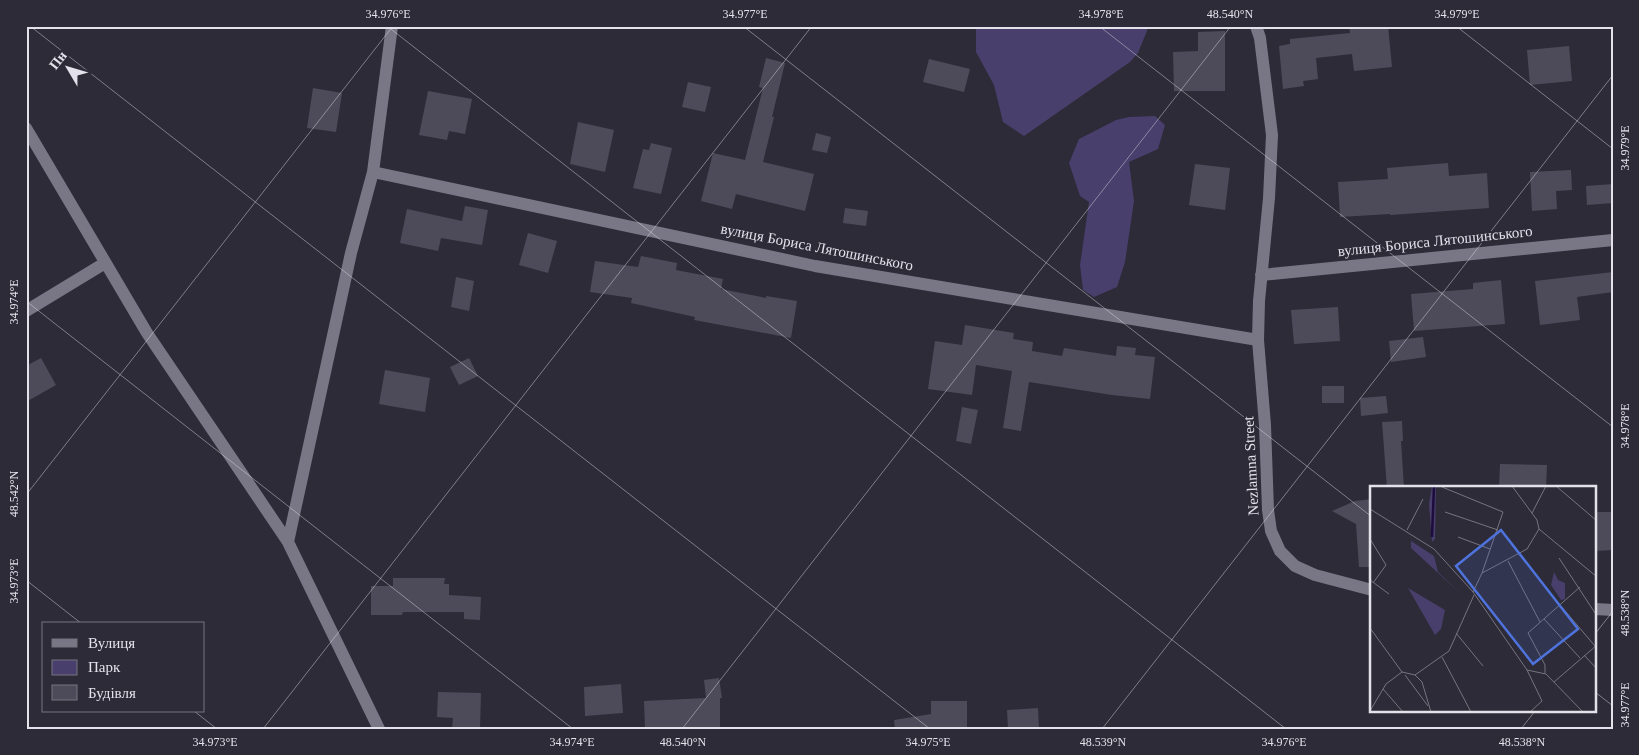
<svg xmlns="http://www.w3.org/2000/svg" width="1639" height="755" viewBox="0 0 1639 755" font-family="Georgia,serif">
  <rect width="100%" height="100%" fill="#2d2b37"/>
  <path fill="#493f6c" d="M976 26H1149L1138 53 1130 62 1024 136 1003 122 994 85 976 52Z
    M1155 116 1165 125 1158 149 1129 162 1134 201 1125 262 1117 287 1094 297 1083 290 1080 265 1089 202 1080 196 1069 163 1079 139 1116 120 1129 117Z"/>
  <path fill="#4d4b59" d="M1349 26H1388L1392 67 1354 71 1352 54 1316 58 1318 79 1303 81 1304 86 1283 89 1279 46 1290 44V39L1350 33Z
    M1225 31V91H1174L1173 52 1198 51V32Z
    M1569 46 1572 81 1530 85 1527 50Z
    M766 58 785 63 772 117H774L763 162 814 174 805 211 736 194 732 209 701 201 713 153 745 160 763 88 759 87Z
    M929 59 970 69 964 92 923 82Z
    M688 82 711 87 705 112 682 107Z
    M313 88 342 93 336 132 307 128Z
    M428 91 472 99 465 134 449 131 447 140 419 135Z
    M578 122 614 130 605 172 570 164Z
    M816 133 831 137 827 153 812 150Z
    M651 143 672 148 661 194 633 188 643 149 649 150Z
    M1448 163 1449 176 1487 173 1489 208 1390 215V214L1340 217 1338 182 1388 179 1387 168Z
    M1195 164 1230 168 1225 210 1189 205Z
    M1571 170 1572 190 1556 191 1557 209 1532 211 1530 172Z
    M1613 184V203L1587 205 1586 186Z
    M465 206 488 210 482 245 441 238 438 251 400 243 407 209 462 221Z
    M845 208 868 211 866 226 843 223Z
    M528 233 557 241 548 273 519 265Z
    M641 256 677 263 676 270 723 279 721 289 766 298V296L797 301 791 338 694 320 695 317 631 303 632 298 590 292 595 261 638 267Z
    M1613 272V292L1577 297 1580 320 1540 325 1535 281Z
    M456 277 474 281 469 311 451 307Z
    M1501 280 1505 324 1414 331 1411 294 1473 289V283Z
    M1338 307 1340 341 1294 344 1291 310Z
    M965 325 1014 333 1013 339 1033 342 1032 351 1062 356 1064 348 1116 356 1117 346 1136 348 1135 355 1155 357 1150 399 1112 395 1029 382 1021 431 1003 428 1012 371 976 365 972 395 928 389 935 341 962 345Z
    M1423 337 1426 357 1391 362 1389 341Z
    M41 358 56 385 26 402V366Z
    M469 358 478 376 459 385 450 367Z
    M385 370 430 378 425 412 379 404Z
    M1322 386H1344V403H1322Z
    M1386 396 1388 413 1361 416 1360 398Z
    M962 407 978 410 971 444 956 441Z
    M1402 421 1403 441H1401L1404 488H1387L1382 422Z
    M1500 464 1547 465 1546 488H1499Z
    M1372 499V567H1359L1356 524 1332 511 1355 501Z
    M1595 512H1611L1613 550 1595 551Z
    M393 578H445L444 584H449V595L481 597 480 620 464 619V612H403L402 615H371V586H393Z
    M719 678 722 698H720V729H645L644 701 706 698 704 680Z
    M621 684 623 713 585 716 584 687Z
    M438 692 481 693 480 729H452L453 718 437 717Z
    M931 701H967V729H895L894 720 931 714Z
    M1038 708 1039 729H1008L1007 710Z"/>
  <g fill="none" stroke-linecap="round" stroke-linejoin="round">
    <path stroke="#797786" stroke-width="12" d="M1256 26 1260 38 1272 135 1269 198 1259 301 1258 340 1265 425 1268 510 1271 531 1280 551 1295 566 1315 575 1372 590
      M26 128 147 333 288 542
      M373 172 815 266 1258 340
      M1261 275 1613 240
      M26 311 105 263
      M1595 609 1613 610
      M379 729 288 542 351 253 373 172 392 26"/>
  </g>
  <path fill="none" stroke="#e3e2eb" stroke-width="1" stroke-opacity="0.45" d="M30 26 930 729M387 26 1286 729M743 26 1372 517M1099 26 1613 427M1456 26 1613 149M26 301 573 729M26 495 393 26M26 580 82 624M1595 634 1613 611M1595 692 1613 706M194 711 217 729M263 729 812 26M682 729 1231 26M1102 729 1613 75M1521 729 1535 711"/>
  <g text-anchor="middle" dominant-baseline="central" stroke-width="4" stroke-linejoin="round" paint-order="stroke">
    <g font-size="15" fill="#e3e2eb" stroke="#2d2b37">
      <text transform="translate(1435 241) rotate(-6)">вулиця Бориса Лятошинського</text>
      <text transform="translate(817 247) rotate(11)">вулиця Бориса Лятошинського</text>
      <text transform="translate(1251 466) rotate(-93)">Nezlamna Street</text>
    </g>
  </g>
  <g transform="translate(1370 486)">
    <rect width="226" height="226" fill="#2d2b37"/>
    <path d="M62 0H66L65 53 62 56 59 18ZM41 55 64 70 68 86 94 111 41 62ZM184 86 188 94 195 97V113L191 114 181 99ZM38 102 75 124 71 143 65 149Z" fill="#493f6c"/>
    <path fill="none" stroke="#1d0d3e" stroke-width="2.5" d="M62 51 64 0"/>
    <path fill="none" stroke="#76747f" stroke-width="1" d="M142 0 167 34 169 43 227 91M186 0 227 35M72 1 133 26 112 87M0 23 64 63 103 106 157 184 172 215 160 226M75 26 128 44M162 27 176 0M37 44 53 13M88 51 120 63M0 53 16 79 3 97M189 72 227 130M138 75 170 136M0 94 19 108M103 106 112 87 157 63 169 43M190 119 225 160M174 133 210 172M0 142 32 186 45 189 52 196 61 226M86 147 113 180M214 169 227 183M72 171 101 226M157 184 176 188 213 226M175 187V179L158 147 210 101M35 189 58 220M45 189 79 165 104 109M184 196 227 159M13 203 33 226M0 225 16 198 32 186"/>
    <path fill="#4e73dd" fill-opacity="0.15" stroke="#4e73dd" stroke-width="2.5" d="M131 44 208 143 163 178 86 80Z"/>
    <rect width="226" height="226" fill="none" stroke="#e3e2eb" stroke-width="2.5"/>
  </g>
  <rect width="1639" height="755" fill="none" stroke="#2d2b37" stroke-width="55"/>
  <rect x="42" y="622" width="162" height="90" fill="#2d2b37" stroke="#76747f"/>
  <rect x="52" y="639" width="25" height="8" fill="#797786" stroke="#76747f"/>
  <text x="88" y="648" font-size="15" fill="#e3e2eb">Вулиця</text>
  <rect x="52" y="660" width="25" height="15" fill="#493f6c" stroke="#76747f"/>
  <text x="88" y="672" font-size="15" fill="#e3e2eb">Парк</text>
  <rect x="52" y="685" width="25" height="15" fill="#4d4b59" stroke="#76747f"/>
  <text x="88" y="698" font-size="15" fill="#e3e2eb">Будівля</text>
  <g transform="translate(68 68) rotate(308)" stroke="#2d2b37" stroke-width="4" paint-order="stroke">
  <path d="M0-4L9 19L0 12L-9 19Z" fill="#e3e2eb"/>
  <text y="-8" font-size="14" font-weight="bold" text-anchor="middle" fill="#e3e2eb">Пн</text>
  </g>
  <rect x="28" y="28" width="1584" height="700" fill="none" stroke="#e3e2eb" stroke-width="2"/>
  <g font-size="12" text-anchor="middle" fill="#e3e2eb">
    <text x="388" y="18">34.976°E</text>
    <text x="745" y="18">34.977°E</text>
    <text x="1101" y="18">34.978°E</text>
    <text x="1230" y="18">48.540°N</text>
    <text x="1457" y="18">34.979°E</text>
    <text transform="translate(1625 148) rotate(-90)" y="4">34.979°E</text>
    <text transform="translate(14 302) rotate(-90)" y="4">34.974°E</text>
    <text transform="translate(1625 426) rotate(-90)" y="4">34.978°E</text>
    <text transform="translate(14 494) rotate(-90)" y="4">48.542°N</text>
    <text transform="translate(14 581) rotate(-90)" y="4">34.973°E</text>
    <text transform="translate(1625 613) rotate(-90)" y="4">48.538°N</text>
    <text transform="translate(1625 705) rotate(-90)" y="4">34.977°E</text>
    <text x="215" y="746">34.973°E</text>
    <text x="572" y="746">34.974°E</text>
    <text x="683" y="746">48.540°N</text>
    <text x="928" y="746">34.975°E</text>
    <text x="1103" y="746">48.539°N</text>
    <text x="1284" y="746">34.976°E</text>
    <text x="1522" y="746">48.538°N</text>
  </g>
</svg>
